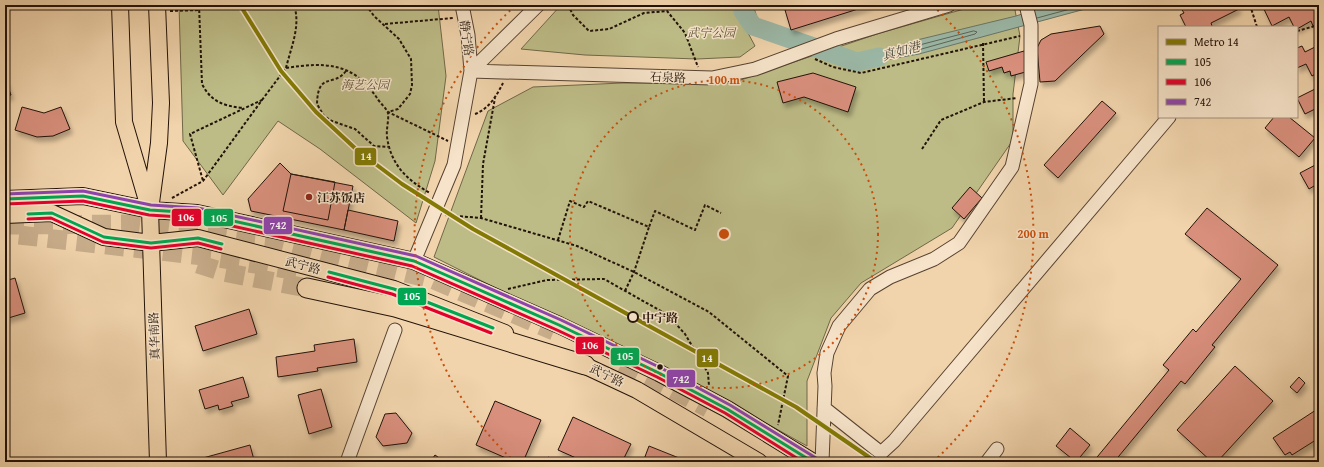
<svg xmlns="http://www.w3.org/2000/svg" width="1324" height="467" viewBox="0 0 1324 467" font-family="'Gentium Book Plus','Noto Serif SC',serif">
  <defs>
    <filter id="shadow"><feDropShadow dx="2.5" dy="4.5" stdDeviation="2" flood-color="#0004"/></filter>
  </defs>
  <rect width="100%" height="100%" fill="#f1d4ac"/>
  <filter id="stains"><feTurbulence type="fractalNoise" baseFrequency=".005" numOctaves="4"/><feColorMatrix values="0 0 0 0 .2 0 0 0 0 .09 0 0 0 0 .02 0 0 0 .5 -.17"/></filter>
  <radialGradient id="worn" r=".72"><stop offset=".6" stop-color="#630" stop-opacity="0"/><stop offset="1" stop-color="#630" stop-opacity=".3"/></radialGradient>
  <path fill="#bdbc87" stroke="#706748" d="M179 5H438L446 76 435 161 416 223 320 149 278 121 223 195 183 141Z
    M561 5H733L755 46 740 57 697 59 585 55 521 49Z
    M978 5H1014L1020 36 1013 94V140L952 228 861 283 831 318 807 381V446L773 427 434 257 488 111 533 87 622 83H732L880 33Z"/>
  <path fill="#9bb8a7" stroke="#6b7667" d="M742 5H753L758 20 811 40 802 43H784L753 26Z
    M1049 5H1100L919 54 857 65 816 56 826 51 858 62 917 40 1016 16Z"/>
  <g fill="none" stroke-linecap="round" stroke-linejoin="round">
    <path stroke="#5e6558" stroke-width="1" d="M1037 18 1085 5
      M974 31 977 32 975 34 918 50 910 51 908 50 909 48Z"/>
    <path stroke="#9bb8a7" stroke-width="19" d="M742 5 743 11 753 26 857 62 879 57"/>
  </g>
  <path fill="#d88f7c" stroke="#221208" filter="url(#shadow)" d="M802 5H871L791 30 785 10Z
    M1186 5H1237L1239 9 1211 23 1212 26 1211 27H1186L1180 15 1184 13 1181 8Z
    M1262 5H1319V23L1313 26 1311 21 1297 29 1294 27 1289 17 1272 26Z
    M1100 26 1104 34 1055 81 1040 82 1037 48 1041 40 1051 34Z
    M1319 45V72L1312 76 1306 64 1297 68V48L1302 46 1305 52Z
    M1024 51 1029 71 1011 76 1010 71 1004 73 1002 67 989 71 986 62Z
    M813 73 856 87 848 112 804 97 783 103 777 82Z
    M5 79 11 95 5 97Z
    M1319 87V107L1305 114 1297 98Z
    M1102 101 1116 113 1058 178 1044 165Z
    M22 107 44 113 61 107 70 129 53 136 37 137 15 130Z
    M1274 117H1289L1315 138 1299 157 1265 128Z
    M1319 155V183L1309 189 1300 173 1319 163 1316 157Z
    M280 163 291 174 353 186 344 230 251 211 248 199Z
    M291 174 335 182 328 220 283 211Z
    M970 187 982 198 964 219 952 208Z
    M1207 208 1278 265 1212 345 1215 347 1185 384 1181 381 1114 462H1093L1169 370 1163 365 1193 329 1196 332 1241 279 1185 234Z
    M348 210 398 221 394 241 344 230Z
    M15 278 25 313 5 319V281Z
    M249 309 257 334 203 351 195 326Z
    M354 339 357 362 317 368 318 371 278 377 276 357 315 351 314 345Z
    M1235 366 1273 401 1217 462H1212L1177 430Z
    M243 377 249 397 231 402 233 406 219 410 218 405 205 409 199 390Z
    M1299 377 1305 383 1297 393 1290 387Z
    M321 389 332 427 309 434 298 395Z
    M495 401 541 420 523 462H515L476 445Z
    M1319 408V438L1292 455 1290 452 1285 455 1273 438Z
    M396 413 412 433 407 443 383 446 376 437 385 414Z
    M573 417 631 444 622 462H585L558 450Z
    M1070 428 1090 445 1076 462 1056 446Z
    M250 445 254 460 247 462H205L203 458Z
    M649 446 689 462H643Z
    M435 455 445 462H430Z
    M548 457 559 462H545Z"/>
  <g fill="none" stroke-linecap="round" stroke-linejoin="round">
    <path stroke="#c8ad8b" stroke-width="19" stroke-dasharray="19 10" stroke-linecap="butt" d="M5 225 133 224 281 242 434 280 554 331
      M19 235 212 257 304 272
      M198 264 223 272 307 288
      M622 363 708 408"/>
    <g stroke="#564231" stroke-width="15">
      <path id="minor" d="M471 71 712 78 755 69 836 39 949 5
        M471 71 538 5
        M414 261 454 165 471 71 468 35 462 5
        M824 408 881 453 894 441 1169 117
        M347 462 395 330
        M822 462 825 386 824 373 827 353 839 326 870 289 890 277 934 259 959 243 1012 167 1031 84V25L1026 5
        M987 462 997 449"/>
    </g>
    <g stroke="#221208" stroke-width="18">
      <path id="major" d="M120 5 124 122 148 204
        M157 5 161 103 159 143 150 210 158 462
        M5 199 83 196 150 210 197 213 414 261 559 325 659 373 727 409 813 462
        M5 215 52 213 104 237 151 243 198 238 394 289 505 333
        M575 361 637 390 759 462"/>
    </g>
    <g stroke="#221208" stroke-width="21">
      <path id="highway" d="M307 288 395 307 585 365"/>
    </g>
    <path stroke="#221208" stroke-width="2" stroke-dasharray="3 2" stroke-linecap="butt" d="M199 5 202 84C211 102 224 106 243 108
      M366 5 374 16 399 39 411 59 412 85 410 94 398 109 388 112 448 141
      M568 5 573 15 589 31 609 29 644 13 667 11 685 33 698 67
      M1250 5 1257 27
      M170 11 199 10
      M385 24 453 18
      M1297 31 1319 25
      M983 43 984 102
      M815 59 833 67 861 73 1020 36
      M286 68C291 47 301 26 294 5
      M346 71C333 88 318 71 317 104L324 116 332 121 355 129 374 146 390 147
      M262 100 286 68C325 62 353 62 377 98 380 103 387 109 388 113 389 121 386 129 387 137 391 165 407 180 430 193
      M475 114C489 109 497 95 503 83
      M922 149 941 120 984 102 1017 98
      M172 198 203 181 262 100 190 134 203 181
      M445 215 481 218 577 246 634 272 709 312 788 376 778 425
      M481 218 483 164 495 98
      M558 240 570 201 584 207 588 201 649 227 655 211 695 230 705 205 721 213
      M508 289 547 280 604 279 668 315 685 334 708 373 709 386
      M625 291 634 272 649 227"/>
    <use href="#minor" stroke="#f6e3c9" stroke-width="13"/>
    <use href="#major" stroke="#f1d4ac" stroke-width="16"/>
    <use href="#highway" stroke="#f1d4ac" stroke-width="19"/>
    <g stroke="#f6e3c9" stroke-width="6">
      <path id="bus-1" d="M5 199 83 196 150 210 197 213 414 261 559 325 659 373 727 409 813 462
        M28 214 52 213 104 237 151 243 198 238 222 244
        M329 272 394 289 493 328"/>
    </g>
    <g stroke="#f6e3c9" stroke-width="6">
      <path id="bus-2" d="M5 204 83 201 149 215 196 218 412 266 557 330 657 377 725 413 803 462
        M28 219 51 218 103 242 151 248 198 243 221 249
        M328 277 392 294 491 333"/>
    </g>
    <g stroke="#f6e3c9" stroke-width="6">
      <path id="bus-3" d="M5 194 83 191 151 205 198 208 416 256 561 320 661 368 730 405 816 458"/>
    </g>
    <use href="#bus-1" stroke="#00a651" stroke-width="3"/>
    <use href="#bus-2" stroke="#e4002b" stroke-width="3"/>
    <use href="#bus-3" stroke="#8e44ad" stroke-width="3"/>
    <g stroke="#f6e3c9" stroke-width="7">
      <path id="metro-1" d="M240 5 281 71 316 112 357 150 402 184 473 229 796 407 876 462"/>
    </g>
    <use href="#metro-1" stroke="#827a04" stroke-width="4"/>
  </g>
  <g fill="none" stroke="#ca4e0b" stroke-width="2" stroke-dasharray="2 4">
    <circle cx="724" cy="234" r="154"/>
    <path d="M515 462A309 309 0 0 1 515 6M933 6A309 309 0 0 1 933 462"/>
  </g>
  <circle fill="#8f2418" stroke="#f6e3c9" stroke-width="1.5" cx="309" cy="197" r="4"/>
  <circle fill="#f6e3c9" stroke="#221208" stroke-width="2" cx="633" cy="317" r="5"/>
  <circle fill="#221208" stroke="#f6e3c9" stroke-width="1.5" cx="660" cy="367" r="3.5"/>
  <g text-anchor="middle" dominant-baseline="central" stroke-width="3" stroke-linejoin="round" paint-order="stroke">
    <g font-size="12" font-style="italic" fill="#584e34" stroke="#f6e3c9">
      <text x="711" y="32">武宁公园</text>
      <text x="365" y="84">海艺公园</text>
    </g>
    <g font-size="12" fill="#221208" stroke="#f6e3c9">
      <text transform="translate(467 38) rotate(82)">静宁路</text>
      <text transform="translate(668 77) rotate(2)">石泉路</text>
      <text transform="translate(303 265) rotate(15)">武宁路</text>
      <text transform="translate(154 336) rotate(-92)">真华南路</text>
      <text transform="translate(607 375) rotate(26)">武宁路</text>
    </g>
    <g font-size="12" font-weight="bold" fill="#221208" stroke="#f6e3c9" text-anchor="start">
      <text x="317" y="197">江苏饭店</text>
    </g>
    <g font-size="12" font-weight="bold" fill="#221208" stroke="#f6e3c9" text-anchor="start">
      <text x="642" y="317">中宁路</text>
    </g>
    <g font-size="13" font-style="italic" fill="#4c4c40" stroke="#f6e3c9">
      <text transform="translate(901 51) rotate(-15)">真如港</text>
    </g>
  </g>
  <circle cx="724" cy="234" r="6" fill="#ca4e0b" stroke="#f6e3c9" stroke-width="2"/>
  <g font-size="12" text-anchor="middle" font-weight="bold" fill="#ca4e0b" stroke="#f6e3c9" stroke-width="3" stroke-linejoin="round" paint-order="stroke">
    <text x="724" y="84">100 m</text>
    <text x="1033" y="238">200 m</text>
  </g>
  <g stroke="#f6e3c9" stroke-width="1.5">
    <rect x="354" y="147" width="23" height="19" rx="4" fill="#827a04"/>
    <rect x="171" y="208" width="31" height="19" rx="4" fill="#e4002b"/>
    <rect x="203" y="208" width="31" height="19" rx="4" fill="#00a651"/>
    <rect x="263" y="216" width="30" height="19" rx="4" fill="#8e44ad"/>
    <rect x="397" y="287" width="30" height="19" rx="4" fill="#00a651"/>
    <rect x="575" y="336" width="30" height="19" rx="4" fill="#e4002b"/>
    <rect x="610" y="347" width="30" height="19" rx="4" fill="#00a651"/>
    <rect x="696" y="348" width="23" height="20" rx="4" fill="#827a04"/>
    <rect x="666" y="369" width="30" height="19" rx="4" fill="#8e44ad"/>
  </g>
  <g font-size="11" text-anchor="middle" font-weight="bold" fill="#fff">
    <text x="366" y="160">14</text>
    <text x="186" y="221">106</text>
    <text x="219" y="222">105</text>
    <text x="278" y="229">742</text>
    <text x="412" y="300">105</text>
    <text x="590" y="349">106</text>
    <text x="625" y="360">105</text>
    <text x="707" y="362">14</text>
    <text x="681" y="383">742</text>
  </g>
  <rect width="1324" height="467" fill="none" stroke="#f1d4ac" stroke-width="20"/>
  <rect x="6" y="6" width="1312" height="455" fill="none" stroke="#221208" stroke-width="2"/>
  <rect x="10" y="10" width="1304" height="447" fill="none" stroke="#221208"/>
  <rect x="1158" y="26" width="140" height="92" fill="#f6e3c9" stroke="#a18f7c"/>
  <rect x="1166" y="39" width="20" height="6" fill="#827a04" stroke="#a18f7c"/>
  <text x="1194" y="46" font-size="12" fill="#221208">Metro 14</text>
  <rect x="1166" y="59" width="20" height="6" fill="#00a651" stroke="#a18f7c"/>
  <text x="1194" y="66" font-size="12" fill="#221208">105</text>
  <rect x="1166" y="79" width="20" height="6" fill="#e4002b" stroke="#a18f7c"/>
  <text x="1194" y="86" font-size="12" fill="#221208">106</text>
  <rect x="1166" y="99" width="20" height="6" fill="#8e44ad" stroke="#a18f7c"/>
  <text x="1194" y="106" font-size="12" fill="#221208">742</text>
  <rect width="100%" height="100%" filter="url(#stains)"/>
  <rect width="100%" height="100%" fill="url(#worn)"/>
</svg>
